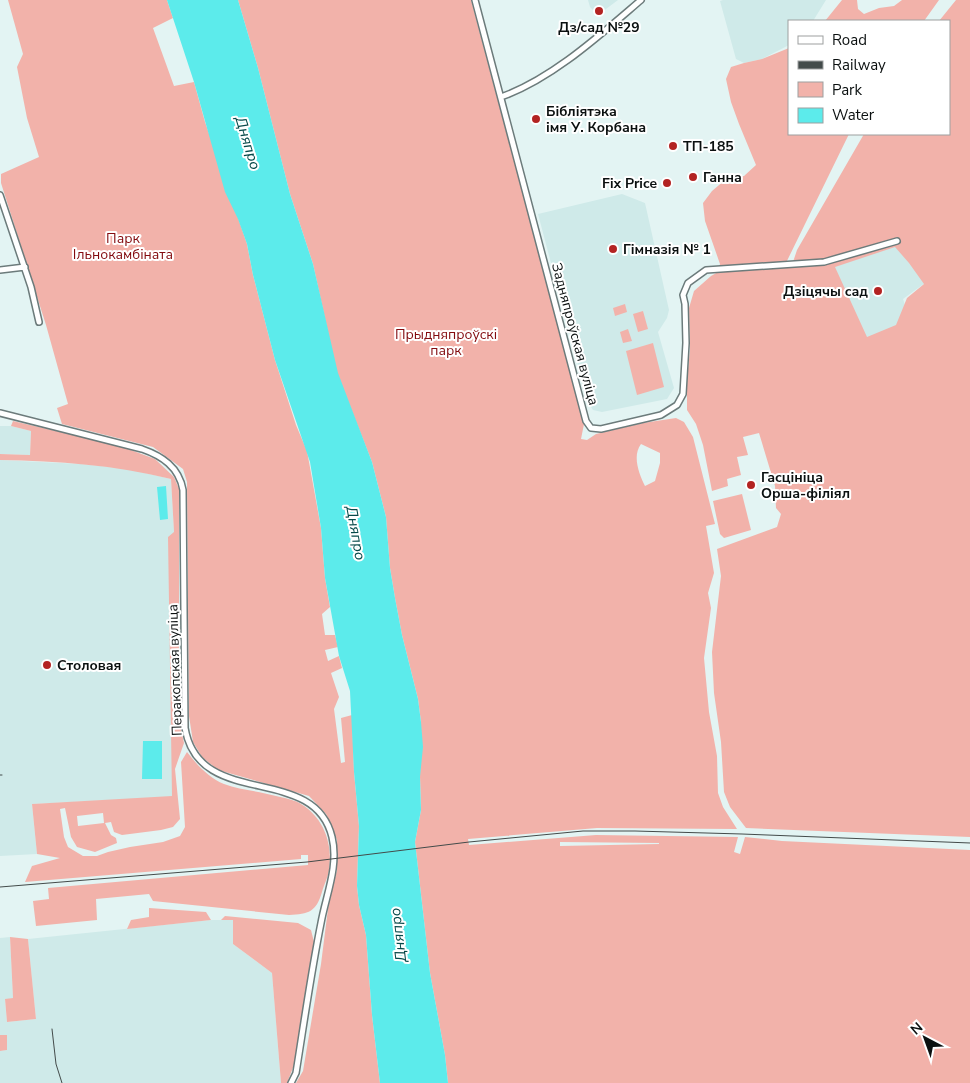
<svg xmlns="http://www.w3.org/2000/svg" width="970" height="1083" viewBox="0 0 970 1083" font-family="'Nunito Sans',sans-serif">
  <rect width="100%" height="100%" fill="#e3f4f3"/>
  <path fill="#cfeae9" d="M588 0H618L598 15 590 7Z
    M723 0H826L813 21H789V45L762 59 744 63 736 59 720 1Z
    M622 194 645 203 669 310 667 318 658 332 674 388 667 399 602 412 593 410 588 402 538 214Z
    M898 246 925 283 903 299 911 324 865 342 830 265Z
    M0 426H11L31 431 30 455 0 454Z
    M0 460 81 464 128 469 171 479 174 532 172 797 32 804 37 854 0 856Z
    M211 920H233V944L272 973 281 1083H0V1051L7 1050V1036L0 1035V938L10 937 13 998 5 1000 7 1022 36 1019 28 939Z"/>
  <path fill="#f2b2aa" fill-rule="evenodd" d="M8 0H167L173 18 153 28 174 86 194 82 205 122 247 244 253 275 275 360 296 425 307 451 321 528 325 578 330 607 322 614 325 635H335L338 647 325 650 328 661 339 656 342 668 331 673 339 697 334 709 341 763 345 762 341 718 352 715 354 772 359 826 357 886 359 905 366 935 372 1015 380 1083H296L303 1071 321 964 329 901 337 870V840L326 814 309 796 218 770 202 757 193 742 189 716 187 482 183 469 153 447 62 424 57 408 68 404 46 325 1 183V174L39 157 27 118 17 67 23 54Z
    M238 0H471L584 424 581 439 587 440 596 434 643 423 676 418 684 422 693 437 715 524 706 526 714 573 708 593 711 608 704 658 709 712 717 756 718 793 723 807 737 829 597 828 468 839 469 845 596 835 738 837 734 852 740 854 745 837 782 841 970 850V1083H448L445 1055 430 973 415 842 421 810 420 777 421 722 418 699 402 635 395 598 390 568 386 517 372 462 337 373 313 264 290 194 258 68ZM641 444 660 453V463L655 481 645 486C639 474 632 456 641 444ZM560 842 659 843V844L560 846Z
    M842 0H857L858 9 864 14 879 8 894 6 902 0H939L924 21H825Z
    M956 0H970V837L746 828 730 807 724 792 721 742 714 693 712 652 721 576 717 549 777 527 781 514 776 508 775 486 759 433 743 437 748 455 737 457 741 475 727 479 728 486 712 491 703 445 696 424 687 410V379L690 350 689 308 694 291 711 276 718 272 720 264 705 221 703 203 712 191 725 180 744 176 756 165 739 124 731 102 726 79 731 67 744 63 762 59 789 48V134H849L784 267 791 268 797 250 864 134H949V21H939ZM895 247 909 263 924 284 907 298 896 325 867 337 835 267Z
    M625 304 627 312 615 316 613 308Z
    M643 311 648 329 638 332 633 314Z
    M628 329 632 341 623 343 620 332Z
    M653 343 664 387 637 395 626 351Z
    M13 421 120 446 155 459 174 477 179 489V721L184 743 175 769 180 819 173 827 161 830 122 835 114 832 111 822 105 823 111 835 116 838 117 843 95 852 77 847 71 837 65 808 60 809 64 837 68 847 83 856H97L108 852 130 847 163 842 180 836 185 827 181 762 187 752C197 765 209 778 224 784 240 790 259 791 276 796 284 798 295 800 301 804 324 818 333 844 329 870 328 877 324 885 322 892 316 912 309 914 289 915L153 901 149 894 96 899 97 920 36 926 33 901 49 899 48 888 308 865V855H301V859L25 882 32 866 60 858 37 854 32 804 172 796 168 537 174 532 171 479C114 465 59 461 0 460V454L30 455 31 431 11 426ZM103 813 104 823 78 826 77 816Z
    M742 494 751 530 724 538 720 534 713 501Z
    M149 908 206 912 211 920 127 929 131 920 149 917Z
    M225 916 298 923 311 930 314 942 294 1065 287 1083H281L272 973 233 944V920H221Z
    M10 937 28 939 36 1019 7 1022 5 999 13 998Z
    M0 1035H7V1050L0 1051Z"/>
  <path fill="#5cebeb" d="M167 0H238L258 68 290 194 313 264 338 373 372 462 386 517 390 568 395 598 402 635 418 699 421 722 423 747 420 777 421 810 415 842 430 973 445 1055 448 1083H380L372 1015 366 935 359 905 357 886 359 826 354 772 350 691 339 656 325 578 321 528 310 462 275 360 253 275 247 244 238 219 225 192 194 82Z
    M166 486 168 519 160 520 157 487Z
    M143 741H162V779H142Z"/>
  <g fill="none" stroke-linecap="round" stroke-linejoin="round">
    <g stroke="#6c7b7b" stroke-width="8">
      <path id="street" d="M475 0 586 421 591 428 601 429 661 415 677 405 683 394 686 343 685 304 683 295 688 283 706 270 824 262 897 241
        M501 97C552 79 600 35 641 0
        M0 195 31 287 39 322
        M0 270 25 267
        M0 413 142 449C162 456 179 467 183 490L185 728C199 811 314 762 332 837 339 866 326 895 321 923 311 973 304 1023 296 1073L291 1083"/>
    </g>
    <use href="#street" stroke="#fff" stroke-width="5"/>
    <path stroke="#434b4a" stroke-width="1" d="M0 775H2
      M0 887 307 862 469 842 583 831H635L742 834 970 843
      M52 1029 56 1064 62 1083"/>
  </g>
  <g fill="#b32322" stroke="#fff" stroke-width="2">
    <circle cx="599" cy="11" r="5"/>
    <circle cx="536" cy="119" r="5"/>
    <circle cx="673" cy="146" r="5"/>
    <circle cx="693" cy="177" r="5"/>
    <circle cx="667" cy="183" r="5"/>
    <circle cx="613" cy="249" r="5"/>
    <circle cx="878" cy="291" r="5"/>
    <circle cx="751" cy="485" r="5"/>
    <circle cx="47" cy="665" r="5"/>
  </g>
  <g text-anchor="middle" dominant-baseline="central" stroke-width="4" stroke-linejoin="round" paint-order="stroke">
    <g font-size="14" font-weight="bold" fill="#0b1010" stroke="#fff" text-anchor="start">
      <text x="599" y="27" text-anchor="middle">Дз/сад №29</text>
      <text x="546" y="111">Бібліятэка<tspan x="546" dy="16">імя У. Корбана</tspan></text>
      <text x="683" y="146">ТП-185</text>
      <text x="703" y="177">Ганна</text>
      <text x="657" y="183" text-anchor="end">Fix Price</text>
      <text x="623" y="249">Гімназія № 1</text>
      <text x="868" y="291" text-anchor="end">Дзіцячы сад</text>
      <text x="761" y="477">Гасцініца<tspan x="761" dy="16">Орша-філіял</tspan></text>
      <text x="57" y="665">Столовая</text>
    </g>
    <g font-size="14" fill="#830b0f" stroke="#fff">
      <text x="123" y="238">Парк<tspan x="123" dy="16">Ільнокамбіната</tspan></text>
      <text x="446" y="334">Прыдняпроўскі<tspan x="446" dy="16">парк</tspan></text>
    </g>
    <g font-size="14" fill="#0b1010" stroke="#fff">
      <text transform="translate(575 334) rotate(75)">Задняпроўская вуліца</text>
      <text transform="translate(175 670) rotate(-92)">Перакопская вуліца</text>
    </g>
    <g font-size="15" font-style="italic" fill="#064949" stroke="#fff">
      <text transform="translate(248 143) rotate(73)">Дняпро</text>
      <text transform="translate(356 533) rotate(80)">Дняпро</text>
      <text transform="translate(398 935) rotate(-97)">Дняпро</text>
    </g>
  </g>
  <rect x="788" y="20" width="162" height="115" fill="#ffffff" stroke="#9d9f9f"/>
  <rect x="798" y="36" width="25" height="8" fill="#ffffff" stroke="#9d9f9f"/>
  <text x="832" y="45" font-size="15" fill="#0b1010">Road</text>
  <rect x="798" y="61" width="25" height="8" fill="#434b4a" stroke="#9d9f9f"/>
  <text x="832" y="70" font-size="15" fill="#0b1010">Railway</text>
  <rect x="798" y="82" width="25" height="15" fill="#f2b2aa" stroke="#9d9f9f"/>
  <text x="832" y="95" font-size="15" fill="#0b1010">Park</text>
  <rect x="798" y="108" width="25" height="15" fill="#5cebeb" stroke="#9d9f9f"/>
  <text x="832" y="120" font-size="15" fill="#0b1010">Water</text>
  <g transform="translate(925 1038) rotate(319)" stroke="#ffffff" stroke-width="4" paint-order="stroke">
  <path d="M0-4L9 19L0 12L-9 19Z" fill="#0b1010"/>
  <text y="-8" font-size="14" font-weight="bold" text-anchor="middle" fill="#0b1010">N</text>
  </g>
</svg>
